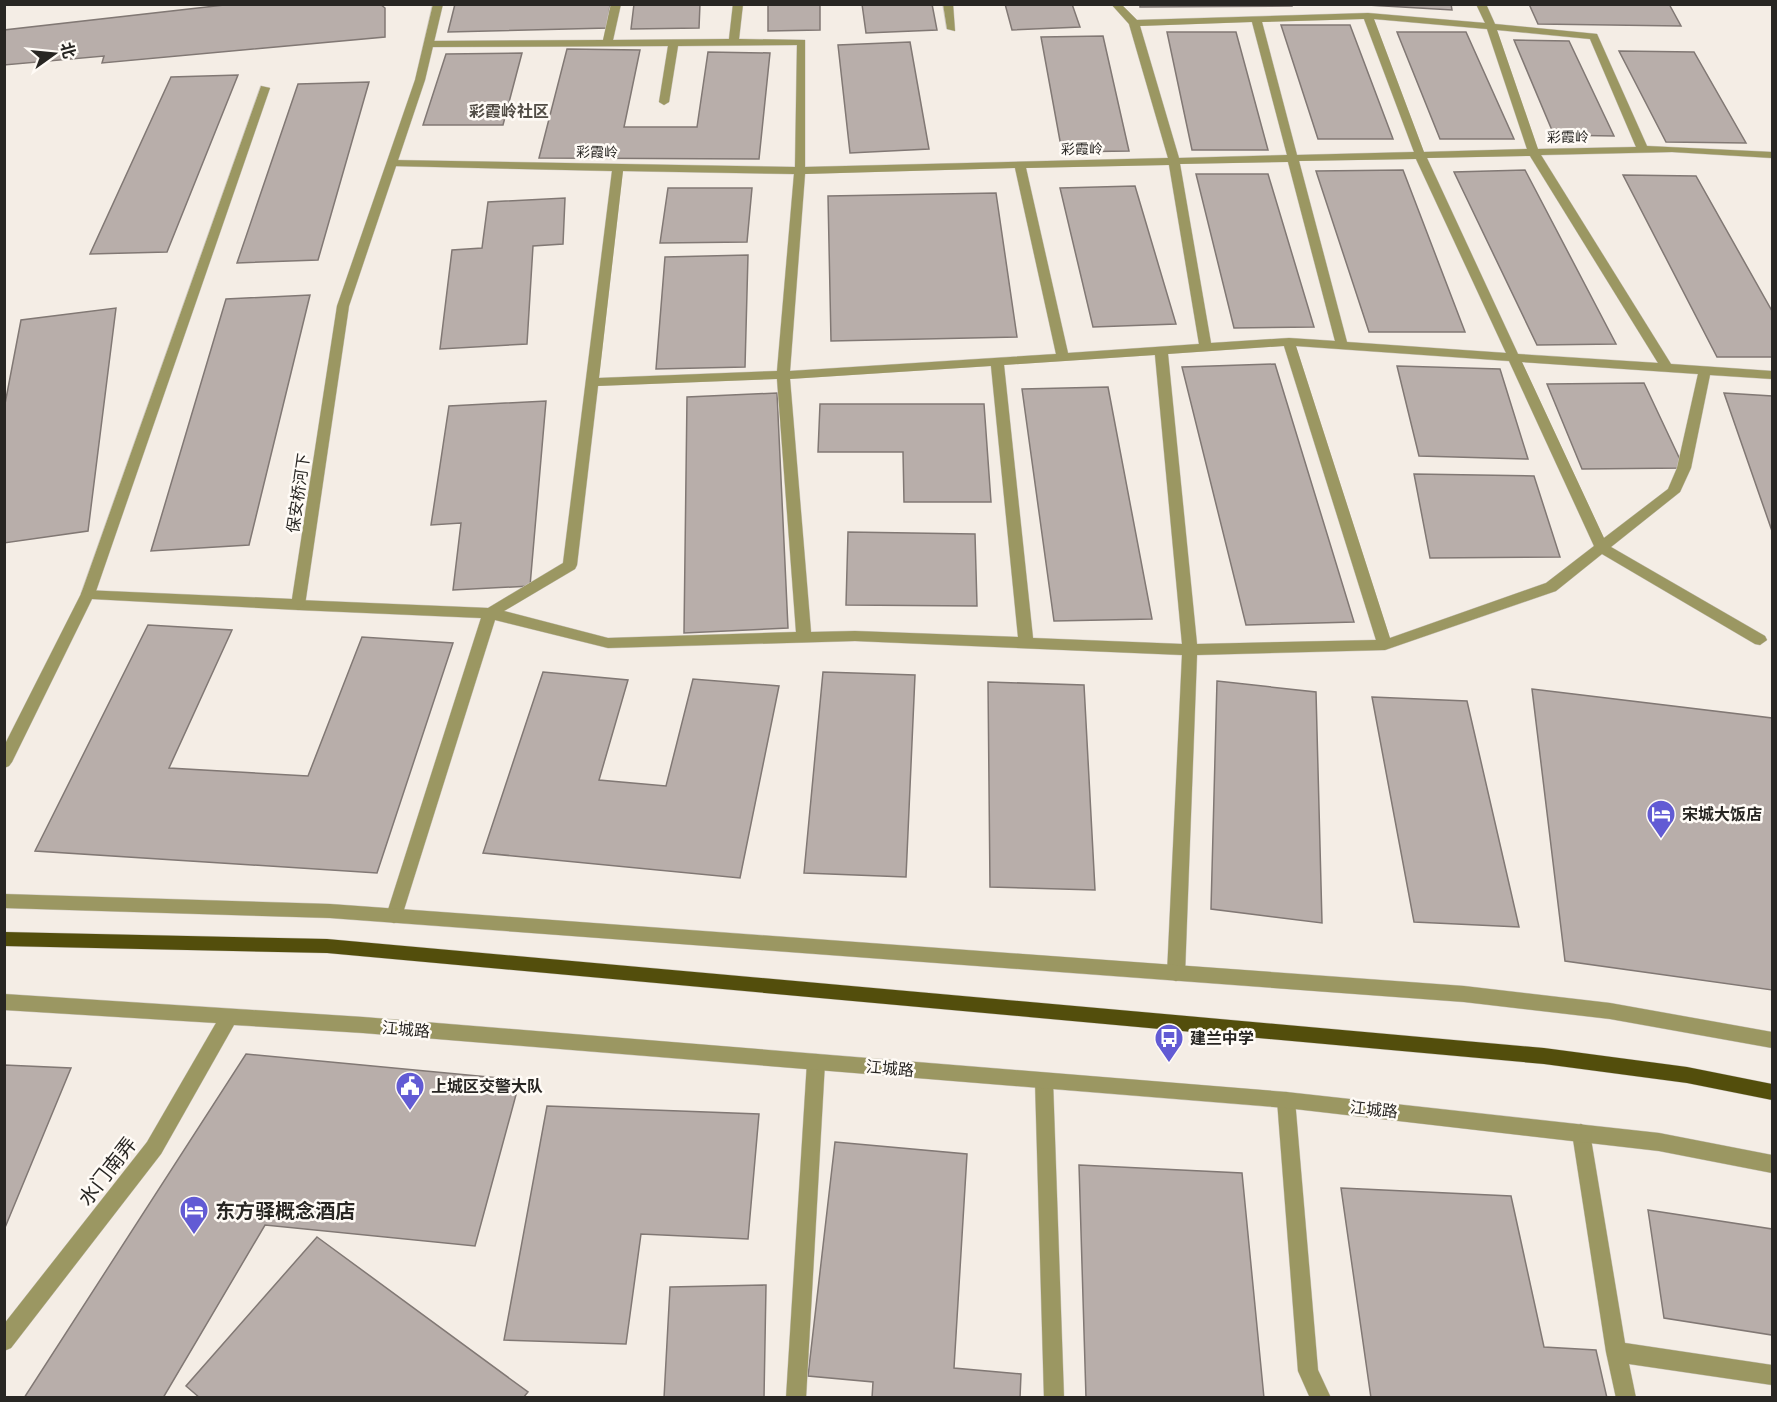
<svg xmlns="http://www.w3.org/2000/svg" width="1777" height="1402" viewBox="0 0 1777 1402" font-family="'Asap Condensed','Noto Sans SC',sans-serif">
  <rect width="100%" height="100%" fill="#f4ede5"/>
  <path fill="#b8aeaa" stroke="#817874" stroke-width="1.5" d="M233 4H380L385 8V37L102 63 104 56 4 65V30Z
    M455 4H610L608 28 448 32Z
    M634 4H700L699 28 631 29Z
    M768 4H820V30L768 31Z
    M862 4H932L937 30 866 33Z
    M1005 4H1072L1080 27 1012 30Z
    M1140 4H1292V6L1140 7Z
    M1368 4H1451L1452 10 1368 5Z
    M1529 4H1669L1681 26 1538 24Z
    M1281 25H1350L1393 139H1318Z
    M1167 32H1236L1268 150H1192Z
    M1397 32H1466L1514 139H1440Z
    M1103 36 1129 151 1062 152 1041 37Z
    M1514 40 1569 41 1614 136 1554 135Z
    M910 42 929 149 850 153 838 45Z
    M567 49 640 50 624 127H697L708 52 770 53 759 159 539 158Z
    M1619 51 1694 52 1746 143 1666 142Z
    M522 53 503 125H423L446 54Z
    M238 75 167 252 90 254 171 77Z
    M369 82 318 260 237 263 298 84Z
    M1403 170 1465 332H1369L1316 171Z
    M1525 170 1616 344 1537 345 1454 172Z
    M1196 174H1268L1314 327 1234 328Z
    M1623 175 1696 176 1772 311V357H1717Z
    M1135 186 1176 324 1093 327 1060 188Z
    M668 188H752L747 242 660 243Z
    M996 193 1017 337 831 341 828 196Z
    M565 198 563 244 533 246 527 344 440 349 452 250 482 248 488 202Z
    M748 255 745 367 656 369 665 257Z
    M310 295 249 545 151 551 226 299Z
    M116 308 88 531 4 543V409L21 320Z
    M1275 364 1354 622 1246 625 1182 367Z
    M1397 366 1500 369 1528 459 1419 456Z
    M1644 383 1684 468 1582 469 1547 384Z
    M1108 387 1152 619 1054 621 1022 389Z
    M777 393 788 628 684 633 687 397Z
    M1724 393 1772 396V531Z
    M546 401 530 586 453 590 461 523 431 525 449 406Z
    M820 404H984L991 502H904L903 452H818Z
    M1414 474 1534 476 1560 557 1430 558Z
    M848 532 975 534 977 606 846 605Z
    M148 625 232 630 169 768 308 776 362 637 453 643 377 873 35 851Z
    M543 672 628 680 599 780 666 786 693 679 779 686 740 878 483 853Z
    M823 672 915 675 906 877 804 873Z
    M1217 681 1316 692 1322 923 1211 909Z
    M988 682 1084 685 1095 890 990 887Z
    M1532 689 1772 718V990L1565 961Z
    M1372 697 1467 701 1519 927 1414 922Z
    M246 1054 520 1080 475 1246 265 1225 163 1398H24Z
    M4 1065 71 1068 4 1230Z
    M547 1106 759 1114 748 1239 641 1234 626 1344 504 1340Z
    M835 1142 967 1154 954 1368 1021 1374 1020 1398H872L873 1382 808 1376Z
    M1079 1165 1242 1173 1264 1398H1086Z
    M1341 1188 1511 1196 1544 1347 1596 1350 1607 1398H1371Z
    M1648 1210 1772 1229V1335L1664 1318Z
    M317 1237 528 1392 523 1398H200L186 1386Z
    M766 1285 764 1398H664L670 1287Z"/>
  <g fill="none" stroke-linecap="round" stroke-linejoin="round">
    <g stroke="#cfc9c2" stroke-width="1">
      <path id="lane" d="M611 4H621L613 40 729 39 733 4H743L739 39 805 40V167L1168 158 1129 24 1111 4H1121L1137 20 1368 13 1485 23 1476 4H1486L1495 24 1597 34 1647 146 1772 152V158L1672 152 1541 155 1671 364 1772 371V379L1710 375 1691 468 1680 492 1611 547 1765 636 1767 640 1760 645 1755 644 1602 554 1556 591 1385 650 1197 655 1185 974 1182 979 1176 981 1170 979 1167 974 1182 655 855 641 608 648 495 620 402 916 400 921 394 923 388 921 386 916 481 618 298 610 291 605 298 600 488 608 563 563 612 171 392 166 387 163 392 160 795 167 797 45 678 46 669 102 664 105 659 102 668 46 429 47 424 44 429 41 603 40ZM1364 19 1414 152 1297 155 1262 22ZM1374 19 1487 29 1527 149 1424 152ZM1252 22 1287 155 1179 158 1140 26ZM1497 30 1590 39 1636 147 1538 149ZM1530 156 1658 363 1518 354 1427 158ZM1416 159 1506 353 1347 342 1299 161ZM1288 162 1335 341 1289 338 1211 343 1180 164ZM1169 165 1199 344 1068 353 1026 168ZM1015 168 1056 354 790 371 805 174ZM623 171 794 174 777 371 599 378ZM1284 346 1376 640 1197 644 1168 354ZM1296 346 1509 361 1594 546 1546 583 1390 638ZM1155 355 1182 644 1033 638 1004 365ZM1522 362 1698 374 1677 468 1668 489 1604 538ZM991 366 1018 637 855 631 811 632 790 379ZM777 379 796 632 608 638 504 611 575 569 577 565 598 386Z
        M943 4H953L955 31 947 29Z
        M261 86 270 88 95 594 88 599 83 598 81 594Z
        M816 1054 822 1056 825 1062 806 1398H786L807 1062 810 1056Z
        M1044 1073 1050 1075 1053 1081 1064 1398H1044L1035 1081 1038 1075Z
        M1286 1092 1292 1094 1295 1100 1318 1370 1331 1398H1310L1298 1371 1277 1100 1280 1094Z
        M1581 1124 1587 1127 1590 1133 1625 1343 1772 1365V1385L1629 1364 1636 1398H1616L1606 1352 1572 1133 1575 1127Z"/>
    </g>
    <g stroke="#cfc9c2" stroke-width="1">
      <path id="street" d="M433 4H443L425 80 349 306 305 605 298 610 92 599 12 762 9 766 4 768V746L83 590 292 599 337 306 415 80Z
        M4 894 330 904 1464 986 1610 1003 1772 1032V1048L1610 1019 1464 1002 330 918 4 908Z
        M4 994 363 1017 1286 1092 1659 1133 1772 1155V1173L1659 1151 1286 1108 363 1033 234 1025 161 1154 11 1348 4 1351V1324L147 1142 216 1023 4 1010Z"/>
    </g>
    <g stroke="#cfc9c2" stroke-width="1">
      <path id="primary" d="M4 932 327 939 1544 1048 1687 1067 1772 1084V1100L1687 1083 1544 1064 327 953 4 946Z"/>
    </g>
    <use href="#lane" fill="#9b9762" fill-rule="evenodd"/>
    <use href="#street" fill="#9b9762" fill-rule="evenodd"/>
    <use href="#primary" fill="#534e0c" fill-rule="evenodd"/>
  </g>
  <defs>
    <g id="hotel-pin" transform="scale(1.5)"><path d="M0 17L-7.5 6A9.5 9.5 0 1 1 7.5 6Z" fill="#625bd4" stroke="#fffbf6"/><path d="M-6-4.5h1.5V1H6V5H4.5V3h-9V5H-6ZM-4 0a1.8 1.8 0 1 1 3.6 0ZM.5 0V-2.5h3Q6-2.5 6 0Z" fill="#fff"/></g>
    <g id="bus-pin" transform="scale(1.5)"><path d="M0 17L-7.5 6A9.5 9.5 0 1 1 7.5 6Z" fill="#625bd4" stroke="#fffbf6"/><path d="M-5-6H5V4H4V6H2V4H-2V6H-4V4H-5ZM-3.5-4V0h7V-4ZM-3.5 1.2v1.5H-2V1.2ZM2 1.2v1.5H3.5V1.2Z" fill="#fff"/></g>
    <g id="civic-pin" transform="scale(1.5)"><path d="M0 17L-7.5 6A9.5 9.5 0 1 1 7.5 6Z" fill="#625bd4" stroke="#fffbf6"/><path d="M-.6-6.5H3V-4.5H.6V-3L4-1V1h2V6H-6V1h2V-1L-.6-3ZM-1.2 2.5V6h2.4V2.5Z" fill="#fff"/></g>
  </defs>
  <g fill-rule="evenodd">
    <use href="#hotel-pin" x="1661" y="814"/>
    <use href="#bus-pin" x="1169" y="1038"/>
    <use href="#civic-pin" x="410" y="1086"/>
    <use href="#hotel-pin" x="194" y="1210"/>
  </g>
  <g text-anchor="middle" dominant-baseline="central" stroke-width="5" stroke-linejoin="round" paint-order="stroke">
    <g font-size="14" fill="#282623" stroke="#fffbf6">
      <text transform="translate(1568 137) rotate(-1)">彩霞岭</text>
      <text transform="translate(1082 149) rotate(-1)">彩霞岭</text>
      <text transform="translate(597 152) rotate(1)">彩霞岭</text>
    </g>
    <g font-size="16" font-weight="bold" fill="#514c45" stroke="#fffbf6">
      <text x="509" y="111">彩霞岭社区</text>
    </g>
    <g font-size="16" fill="#282623" stroke="#fffbf6">
      <text transform="translate(298 493) rotate(-82)">保安桥河下</text>
      <text transform="translate(406 1029) rotate(5)">江城路</text>
      <text transform="translate(890 1068) rotate(5)">江城路</text>
      <text transform="translate(1374 1109) rotate(6)">江城路</text>
    </g>
    <g font-size="16" font-weight="bold" fill="#282623" stroke="#fffbf6" text-anchor="start">
      <text x="1682" y="814">宋城大饭店</text>
      <text x="1190" y="1038">建兰中学</text>
      <text x="431" y="1086">上城区交警大队</text>
    </g>
    <g font-size="20" fill="#282623" stroke="#fffbf6">
      <text transform="translate(107 1171) rotate(-52)">水门南弄</text>
    </g>
    <g font-size="20" font-weight="bold" fill="#282623" stroke="#fffbf6" text-anchor="start">
      <text x="215" y="1210">东方驿概念酒店</text>
    </g>
  </g>
  <rect width="1777" height="1402" fill="none" stroke="#282623" stroke-width="12"/>
  <g transform="translate(54 54) rotate(75)" stroke="#fffbf6" stroke-width="4.5" paint-order="stroke">
  <path d="M0-4.5L10 22L0 15L-10 22Z" fill="#282623"/>
  <text y="-9" font-size="16" font-weight="bold" text-anchor="middle" fill="#282623">北</text>
  </g>
</svg>
